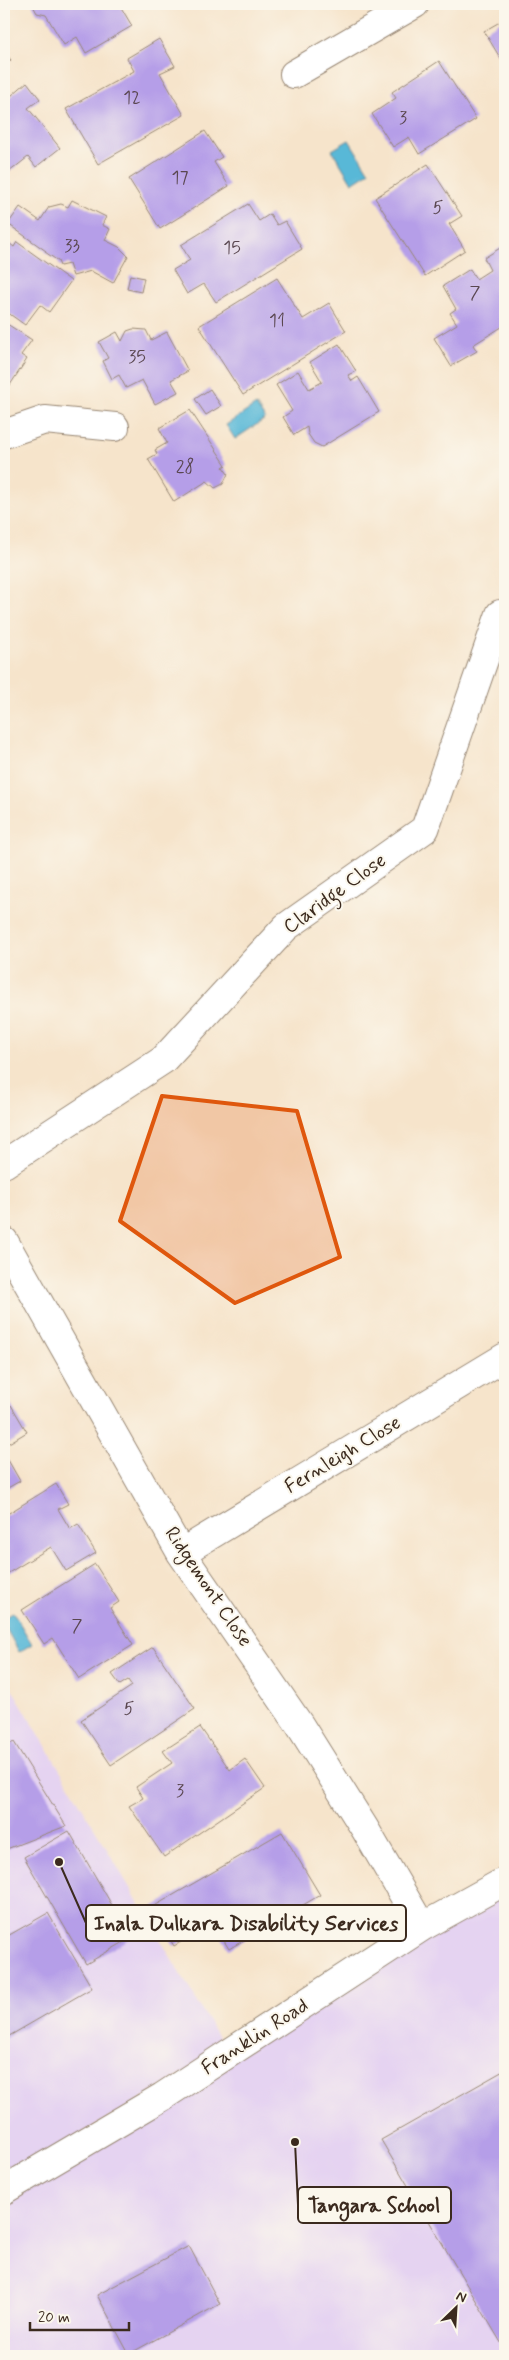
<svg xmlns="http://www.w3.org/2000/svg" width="509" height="2360" viewBox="0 0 509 2360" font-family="Mynerve,sans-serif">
  <rect width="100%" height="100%" fill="#fbf7ec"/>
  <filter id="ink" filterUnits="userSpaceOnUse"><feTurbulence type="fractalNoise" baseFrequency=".02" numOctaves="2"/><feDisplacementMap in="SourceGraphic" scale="10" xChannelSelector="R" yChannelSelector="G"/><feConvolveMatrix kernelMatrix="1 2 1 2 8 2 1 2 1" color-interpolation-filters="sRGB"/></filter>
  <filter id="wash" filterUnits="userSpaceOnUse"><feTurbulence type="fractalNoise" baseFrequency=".0096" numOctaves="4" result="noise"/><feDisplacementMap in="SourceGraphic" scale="20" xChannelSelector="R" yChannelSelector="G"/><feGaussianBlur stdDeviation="1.12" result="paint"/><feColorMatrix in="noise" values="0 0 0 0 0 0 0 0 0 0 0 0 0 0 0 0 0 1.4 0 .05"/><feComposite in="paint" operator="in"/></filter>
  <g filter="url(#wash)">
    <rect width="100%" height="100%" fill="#f6e4cb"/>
    <path fill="#e5d3f1" d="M4 1675 225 2049 4 2180Z
      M505 1881V2356H4V2190Z"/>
    <path fill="#59b8d7" stroke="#4a717a" d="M349 140 369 172 352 183 332 150Z
      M256 405 265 419 235 439 226 425Z
      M13 1612 32 1644 19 1652 4 1625V1618Z"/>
    <g id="blocks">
      <path fill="#b59ee8" d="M32 4H119L132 26 86 53 77 37 64 45 46 15 37 13Z
        M505 19V59L502 61 484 31Z
        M159 39 175 66 160 73 184 115 98 164 66 109 134 71 127 58Z
        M4 52 11 60 4 66Z
        M439 61 476 119 419 154 409 137 393 147 372 114 396 98 392 92Z
        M27 82 40 99 28 108 60 148 36 167 28 157 4 176V102Z
        M205 131 222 157 214 162 229 186 160 229 129 179Z
        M428 164 462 216 449 224 465 250 425 276 375 198Z
        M72 200 106 217 102 225 110 229 105 240 119 247 128 256 113 283 91 271 73 276 69 264 60 266 58 261 45 252 46 251 8 224 20 207 40 221 49 207 61 204 68 207Z
        M248 204 259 221 270 214 277 225 285 221 302 249 216 302 204 284 187 294 173 270 190 260 181 245Z
        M17 242 71 281 49 312 40 305 25 325 4 310V244L9 243 14 247Z
        M505 245V325L473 345 477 351 451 366 434 338 457 324 450 313 456 309 443 286 470 269 476 279 490 270 484 258Z
        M130 275 144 278 141 292 127 289Z
        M277 278 303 319 329 303 346 331 243 395 199 326Z
        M4 322 32 340 21 355 27 359 10 385 6 383 4 386Z
        M133 329 146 330 151 340 167 332 188 371 171 380 178 392 155 404 142 380 126 388 119 375 112 379 103 361 108 358 99 342 117 332 122 341 127 331Z
        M339 344 356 371 348 375 352 381 358 377 379 412 322 447 314 443 308 434 307 427 294 435 283 417 292 411 276 385 298 371 309 389 322 382 310 362Z
        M210 389 221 406 206 415 195 399Z
        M190 410 226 465 223 467 228 474 223 484 215 488 207 481 174 502 148 459 157 454 155 450 167 443 159 428Z
        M11 1405 27 1432 4 1446V1409Z
        M4 1453 20 1481 4 1490Z
        M56 1484 68 1504 58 1509 70 1529 78 1524 96 1553 66 1571 51 1547 5 1575 4 1516Z
        M95 1564 119 1602 110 1608 133 1645 79 1679 53 1638 44 1644 22 1610Z
        M153 1647 195 1709 111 1765 81 1720 132 1686 128 1680 120 1685 112 1674Z
        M200 1727 230 1770 245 1759 265 1788 164 1857 129 1806 143 1798 136 1787 172 1763 163 1751Z
        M14 1742 66 1826 4 1850V1747Z
        M69 1831 131 1938 86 1964 24 1857Z
        M282 1832 320 1895 229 1949 213 1923 174 1946 151 1908Z
        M48 1913 92 1988 4 2039V1938Z
        M505 2070V2345L503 2346 381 2140Z
        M189 2246 220 2304 129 2354 97 2295Z"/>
    </g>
  </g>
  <g filter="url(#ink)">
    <use href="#blocks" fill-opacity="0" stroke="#988774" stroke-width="1"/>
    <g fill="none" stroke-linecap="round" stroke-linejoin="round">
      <g stroke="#988774" stroke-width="30">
        <path id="minor" d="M294 74 415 4
          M4 434 45 420 115 427
          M4 1164 163 1060 286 927 425 829 500 614
          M4 1241 181 1553 299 1724 365 1829 422 1927
          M181 1553 505 1357
          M4 2190 162 2097 422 1927 505 1881"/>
      </g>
      <use href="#minor" stroke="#fff" stroke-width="28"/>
    </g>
  </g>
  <path fill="#df570d" fill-opacity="0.2" stroke="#df570d" stroke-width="4" stroke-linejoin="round" d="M162 1096 297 1111 340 1257 235 1303 120 1221Z"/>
  <g text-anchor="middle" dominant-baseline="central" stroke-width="4" stroke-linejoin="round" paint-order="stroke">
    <g font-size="18" fill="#5a4750">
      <text x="132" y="98">12</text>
      <text x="403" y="118">3</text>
      <text x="180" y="178">17</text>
      <text x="438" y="208">5</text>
      <text x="72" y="246">33</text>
      <text x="232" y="248">15</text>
      <text x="475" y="293">7</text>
      <text x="277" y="321">11</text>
      <text x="137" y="357">35</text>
      <text x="185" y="467">28</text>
      <text x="77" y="1626">7</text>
      <text x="129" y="1709">5</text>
      <text x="180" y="1791">3</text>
    </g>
    <g font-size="20" fill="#3b2a1e" stroke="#fbf7ec">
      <text transform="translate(335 894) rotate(-36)">Claridge Close</text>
      <text transform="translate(343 1455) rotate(-31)">Fernleigh Close</text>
      <text transform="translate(208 1587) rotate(56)">Ridgemont Close</text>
      <text transform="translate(255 2037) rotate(-33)">Franklin Road</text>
    </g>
  </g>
  <path fill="none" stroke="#3b2a1e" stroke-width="2" d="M59 1862L86 1923M295 2142L298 2205"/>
  <g fill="#3b2a1e" stroke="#fbf7ec" stroke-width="2">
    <circle cx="59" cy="1862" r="5"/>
    <circle cx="295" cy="2142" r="5"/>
  </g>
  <g fill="#fbf7ec" stroke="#3b2a1e" stroke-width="2">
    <rect x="86" y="1905" width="320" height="36" rx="5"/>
    <rect x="298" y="2187" width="153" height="36" rx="5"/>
  </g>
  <g font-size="21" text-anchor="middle" font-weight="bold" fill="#3b2a1e">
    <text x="246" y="1930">Inala Dulkara Disability Services</text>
    <text x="374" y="2212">Tangara School</text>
  </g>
  <rect width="509" height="2360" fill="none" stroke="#fbf7ec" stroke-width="20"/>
  <g transform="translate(456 2308) rotate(25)" stroke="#fbf7ec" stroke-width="4" paint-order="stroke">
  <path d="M0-4L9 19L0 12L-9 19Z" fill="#3b2a1e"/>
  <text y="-8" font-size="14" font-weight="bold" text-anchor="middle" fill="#3b2a1e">N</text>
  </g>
  <path d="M30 2322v8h99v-8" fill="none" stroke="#3b2a1e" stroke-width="2.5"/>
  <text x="38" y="2322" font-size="15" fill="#3b2a1e" stroke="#fbf7ec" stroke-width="4" paint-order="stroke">20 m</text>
</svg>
